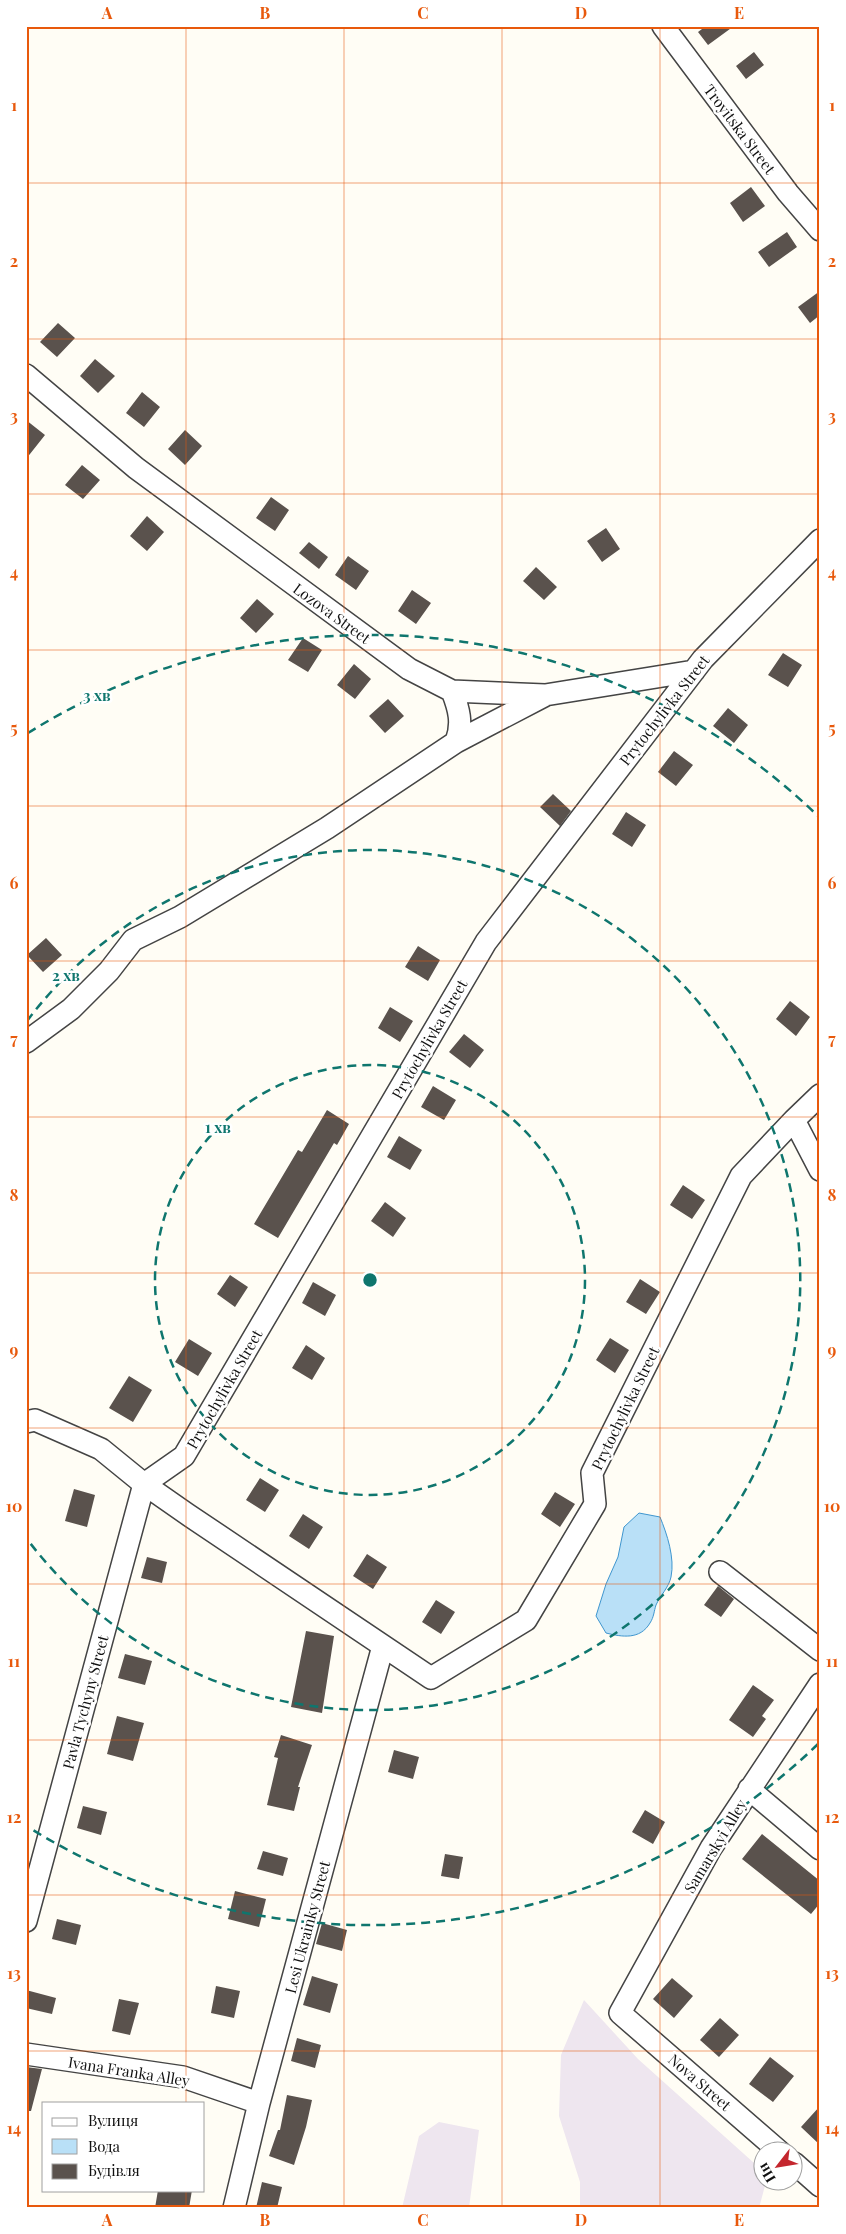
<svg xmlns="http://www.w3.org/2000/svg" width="846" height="2234" viewBox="0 0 846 2234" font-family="'Playfair Display',serif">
  <rect width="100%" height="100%" fill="#fffdf5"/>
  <path fill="#eee6ef" d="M584 2000 638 2059 763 2171 764 2182H766L759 2208H580V2182L559 2116 561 2055Z
    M439 2122 479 2130 469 2208H402L419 2136Z"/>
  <path fill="#b9e0f7" stroke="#3f96cf" d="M639 1513 660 1517C667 1534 675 1558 671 1577 669 1587 660 1596 656 1605 654 1611 654 1617 650 1623 640 1640 622 1637 606 1633L596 1616 606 1584 618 1557 624 1527Z"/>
  <path fill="#5a524d" d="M706 26H734L708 45 698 32Z
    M754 52 764 65 746 79 736 66Z
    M751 187 765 206 743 222 730 203Z
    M787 232 797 247 769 267 758 252Z
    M820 291V315L810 323 798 307Z
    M58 323 75 338 57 357 40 342Z
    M95 359 115 376 98 393 80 376Z
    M142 392 160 407 144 427 126 413Z
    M26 420 45 435 26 459Z
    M185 430 202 446 185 465 168 449Z
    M82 465 100 480 83 499 65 485Z
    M271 497 289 510 275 531 256 518Z
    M147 516 164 532 147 551 130 536Z
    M606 528 620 549 602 562 587 541Z
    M309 542 328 557 319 569 299 553Z
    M348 556 369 571 356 590 335 575Z
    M536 567 557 587 544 600 523 581Z
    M412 590 431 603 416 624 398 611Z
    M257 599 274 614 256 633 240 618Z
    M303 638 322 650 308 672 288 660Z
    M783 653 802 665 788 687 768 675Z
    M354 664 371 679 355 699 337 685Z
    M388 699 404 716 385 733 369 716Z
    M728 708 748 725 734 743 713 726Z
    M674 751 693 765 676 786 658 772Z
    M553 794 571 811 560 826 540 807Z
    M626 812 646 825 632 847 612 834Z
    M46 938 62 955 43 972 27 955Z
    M418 946 440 960 428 981 405 967Z
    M790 1001 810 1017 796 1036 776 1019Z
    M390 1007 413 1021 400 1042 378 1028Z
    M464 1034 484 1050 470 1068 449 1052Z
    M433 1086 456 1100 444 1120 421 1107Z
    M327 1110 349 1124 337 1145 334 1143 278 1238 254 1224 298 1150 302 1152Z
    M399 1136 422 1150 410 1170 387 1157Z
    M683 1185 705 1200 692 1219 670 1205Z
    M385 1202 406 1218 393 1237 371 1221Z
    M230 1275 248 1287 235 1307 217 1294Z
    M640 1279 660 1292 646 1314 626 1302Z
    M313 1282 336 1295 325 1316 302 1303Z
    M610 1338 629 1350 615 1373 596 1360Z
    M189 1339 212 1353 198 1376 175 1362Z
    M306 1345 325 1358 312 1380 292 1368Z
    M129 1376 152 1390 133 1422 109 1408Z
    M260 1478 279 1490 265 1512 246 1500Z
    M74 1489 95 1495 87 1527 65 1521Z
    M555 1492 575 1504 560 1527 541 1514Z
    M303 1514 323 1527 309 1549 289 1536Z
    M367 1554 387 1567 373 1589 353 1576Z
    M147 1557 167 1562 162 1583 141 1578Z
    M718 1586 734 1599 721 1617 704 1605Z
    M436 1600 455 1612 441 1634 422 1622Z
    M306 1631 334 1636 322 1713 291 1707Z
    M125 1654 152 1661 145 1685 118 1678Z
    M753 1685 774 1700 762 1716 766 1719 753 1737 729 1720Z
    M117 1716 144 1723 133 1761 107 1754Z
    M281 1735 312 1745 298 1787H300L294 1811 267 1805 278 1758 274 1757Z
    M394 1750 419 1757 413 1779 388 1772Z
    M83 1806 107 1812 101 1835 77 1828Z
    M645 1810 665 1822 653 1844 632 1832Z
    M762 1834 820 1881V1903L811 1914 742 1859Z
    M263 1851 288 1858 283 1876 257 1869Z
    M445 1854 463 1857 459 1879 441 1876Z
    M235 1891 266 1899 259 1927 228 1919Z
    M57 1919 81 1925 76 1945 52 1939Z
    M322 1923 347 1930 342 1951 316 1944Z
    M312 1976 338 1984 330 2013 303 2005Z
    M672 1978 693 1996 674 2018 653 1999Z
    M216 1986 240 1991 234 2018 211 2013Z
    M26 1990 56 1998 52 2014 26 2008Z
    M119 1999 139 2003 130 2035 112 2031Z
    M720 2018 739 2035 719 2057 700 2040Z
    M297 2038 321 2045 315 2068 291 2061Z
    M770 2057 794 2076 773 2102 749 2084Z
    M26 2067 42 2069 31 2111H26Z
    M287 2095 312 2100 306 2127 294 2165 269 2156 278 2130H280Z
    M820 2106V2145L801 2127Z
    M262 2182 282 2187 277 2208H256Z
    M158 2190H192L189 2208H155Z"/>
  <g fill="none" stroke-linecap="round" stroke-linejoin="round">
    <g stroke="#444" stroke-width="24">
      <path id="minor" d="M663 26 788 193 820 230
        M26 375 136 468 409 669 452 691 545 695 694 671
        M452 691C459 709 463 723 456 742
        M26 1042 71 1009 109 971 133 940 180 917 327 828 456 742 544 696
        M794 1120 820 1170
        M26 1422 35 1420 101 1449 144 1484 187 1514 431 1678 526 1620 595 1504 592 1473 741 1176 794 1120 820 1095
        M144 1484 184 1456 486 942 703 659 820 540
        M720 1572 820 1650
        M749 1789 820 1849
        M26 1921 144 1484
        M26 2054 183 2077 259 2103
        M780 2152 620 2013 711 1848 820 1684
        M794 2163 820 2186
        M234 2208 259 2103 383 1646"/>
    </g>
    <use href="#minor" stroke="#fff" stroke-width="21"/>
  </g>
  <path fill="none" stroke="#e8590c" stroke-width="1" stroke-opacity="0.55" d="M186 26V2103M344 26V2208M502 26V2208M660 26V2208M26 183H820M26 339H820M26 494H820M26 650H820M26 806H820M26 961H820M26 1117H820M26 1273H820M26 1428H820M26 1584H820M26 1740H820M26 1895H820M26 2051H820M186 2190V2208"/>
  <g fill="none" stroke="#0f766e" stroke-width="2.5" stroke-dasharray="9 6">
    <circle cx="370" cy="1280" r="215"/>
    <path d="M27 1021A430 430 0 1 1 27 1539"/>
    <path d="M818 1744A645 645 0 0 1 28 1827M28 733A645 645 0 0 1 818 816"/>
  </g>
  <g text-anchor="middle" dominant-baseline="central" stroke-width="5" stroke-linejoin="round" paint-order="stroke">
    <g font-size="15" fill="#111" stroke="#fff">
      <text transform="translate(740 129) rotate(53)">Troyitska Street</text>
      <text transform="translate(332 613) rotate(36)">Lozova Street</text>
      <text transform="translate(664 710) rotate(-52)">Prytochylivka Street</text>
      <text transform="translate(429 1039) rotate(-60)">Prytochylivka Street</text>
      <text transform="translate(224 1389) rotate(-60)">Prytochylivka Street</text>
      <text transform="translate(625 1408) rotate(-64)">Prytochylivka Street</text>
      <text transform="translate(85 1702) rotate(-75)">Pavla Tychyny Street</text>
      <text transform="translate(715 1846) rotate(-59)">Samarskyi Alley</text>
      <text transform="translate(307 1927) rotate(-75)">Lesi Ukrainky Street</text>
      <text transform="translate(129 2071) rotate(9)">Ivana Franka Alley</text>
      <text transform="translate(700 2082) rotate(41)">Nova Street</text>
    </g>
  </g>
  <circle cx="370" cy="1280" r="8" fill="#0f766e" stroke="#fff" stroke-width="2.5"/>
  <g font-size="15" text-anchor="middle" font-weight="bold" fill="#0f766e" stroke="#fff" stroke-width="5" stroke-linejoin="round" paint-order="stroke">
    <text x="97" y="701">3 хв</text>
    <text x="66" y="981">2 хв</text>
    <text x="218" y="1133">1 хв</text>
  </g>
  <rect width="846" height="2234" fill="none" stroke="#ffffff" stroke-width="55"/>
  <rect x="42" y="2102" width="162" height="90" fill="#ffffff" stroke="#a0a0a0"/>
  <rect x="52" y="2118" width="25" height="8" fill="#ffffff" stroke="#a0a0a0"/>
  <text x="88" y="2126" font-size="15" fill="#111111">Вулиця</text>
  <rect x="52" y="2139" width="25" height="15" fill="#b9e0f7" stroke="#a0a0a0"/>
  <text x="88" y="2152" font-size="15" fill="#111111">Вода</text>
  <rect x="52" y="2164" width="25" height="15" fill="#5a524d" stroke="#a0a0a0"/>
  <text x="88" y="2176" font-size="15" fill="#111111">Будівля</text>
  <g transform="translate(778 2166) rotate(239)"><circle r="24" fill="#ffffff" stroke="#a0a0a0"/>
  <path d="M0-4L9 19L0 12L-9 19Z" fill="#c4262e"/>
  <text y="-8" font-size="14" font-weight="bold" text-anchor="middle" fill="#111111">Пн</text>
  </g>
  <rect x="28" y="28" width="790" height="2178" fill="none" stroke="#e8590c" stroke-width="2"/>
  <g font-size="16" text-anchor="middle" font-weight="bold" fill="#e8590c">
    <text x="107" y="19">A</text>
    <text x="265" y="19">B</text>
    <text x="423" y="19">C</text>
    <text x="581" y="19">D</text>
    <text x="739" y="19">E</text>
    <text x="14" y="111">1</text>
    <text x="832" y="111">1</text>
    <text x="14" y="267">2</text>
    <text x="832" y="267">2</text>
    <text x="14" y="422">3</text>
    <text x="832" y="422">3</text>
    <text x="14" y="578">4</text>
    <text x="832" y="578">4</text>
    <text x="14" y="734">5</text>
    <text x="832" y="734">5</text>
    <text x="14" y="889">6</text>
    <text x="832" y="889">6</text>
    <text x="14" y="1045">7</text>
    <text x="832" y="1045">7</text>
    <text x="14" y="1201">8</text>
    <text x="832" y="1201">8</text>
    <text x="14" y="1356">9</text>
    <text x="832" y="1356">9</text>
    <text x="14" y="1512">10</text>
    <text x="832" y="1512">10</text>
    <text x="14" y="1667">11</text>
    <text x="832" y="1667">11</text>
    <text x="14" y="1823">12</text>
    <text x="832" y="1823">12</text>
    <text x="14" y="1979">13</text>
    <text x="832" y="1979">13</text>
    <text x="14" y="2134">14</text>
    <text x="832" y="2134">14</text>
    <text x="107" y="2226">A</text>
    <text x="265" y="2226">B</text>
    <text x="423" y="2226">C</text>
    <text x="581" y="2226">D</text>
    <text x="739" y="2226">E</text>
  </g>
</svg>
